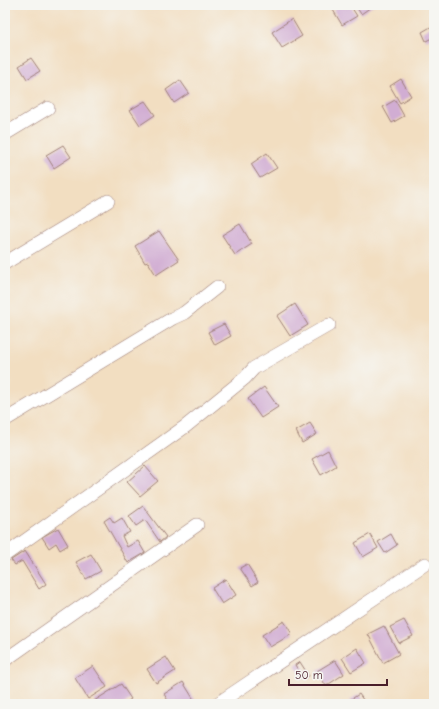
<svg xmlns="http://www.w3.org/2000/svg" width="439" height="709" viewBox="0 0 439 709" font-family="'Comic Neue',sans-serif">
  <rect width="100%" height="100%" fill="#f6f6f2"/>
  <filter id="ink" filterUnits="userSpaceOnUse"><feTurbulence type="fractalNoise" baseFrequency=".025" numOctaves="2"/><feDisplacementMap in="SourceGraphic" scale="8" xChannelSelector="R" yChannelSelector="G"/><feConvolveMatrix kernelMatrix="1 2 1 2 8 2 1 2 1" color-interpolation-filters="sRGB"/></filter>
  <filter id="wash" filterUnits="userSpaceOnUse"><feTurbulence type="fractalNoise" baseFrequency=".012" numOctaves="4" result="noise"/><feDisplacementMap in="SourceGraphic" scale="16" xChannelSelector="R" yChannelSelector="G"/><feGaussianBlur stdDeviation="0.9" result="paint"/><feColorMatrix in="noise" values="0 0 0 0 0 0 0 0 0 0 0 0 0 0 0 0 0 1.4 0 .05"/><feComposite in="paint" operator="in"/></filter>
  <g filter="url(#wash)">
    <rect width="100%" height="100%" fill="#f2dec1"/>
    <g id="blocks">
      <path fill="#d1add3" d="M341 5H350L357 16 342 25 333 10Z
        M355 5H374L361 14Z
        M292 19 302 36 282 48 272 32Z
        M434 25V37L426 41 422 32Z
        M31 58 40 71 27 79 19 66Z
        M401 79 411 96 400 103 390 86Z
        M180 80 189 93 174 103 166 90Z
        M395 100 404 116 392 123 383 107Z
        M145 101 155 115 140 125 130 110Z
        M63 145 71 157 54 168 46 155Z
        M267 153 277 168 260 178 251 164Z
        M240 224 252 244 235 255 222 235Z
        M159 231 179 260 156 275 148 262 145 263 135 246Z
        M295 304 308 325 290 336 277 316Z
        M224 324 231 336 215 345 208 332Z
        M264 387 278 407 261 418 248 399Z
        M310 423 317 434 302 443 296 431Z
        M328 450 336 466 321 475 312 459Z
        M145 466 158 481 140 496 127 482Z
        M143 506 166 537 160 542 145 520 136 526 129 516Z
        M110 517 114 523 122 518 130 532 122 536 127 547 138 541 145 553 128 563 104 521Z
        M58 528 68 545 60 550 56 543 49 548 42 537Z
        M370 534 378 548 363 557 355 543Z
        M391 534 397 545 385 553 378 542Z
        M25 551 46 584 39 589 22 561 15 565 11 560Z
        M91 554 101 571 86 579 76 562Z
        M247 564 258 582 252 586 240 568Z
        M226 579 236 595 222 604 212 588Z
        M404 620 413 636 399 643 390 627Z
        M284 621 292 634 270 647 262 635Z
        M384 626 399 654 383 663 368 634Z
        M357 648 366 663 351 672 342 658Z
        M166 657 175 671 156 683 147 669Z
        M335 660 344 674 326 686 317 671Z
        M300 662 309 676 304 679 295 665Z
        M93 666 107 687 88 699 75 678Z
        M183 682 196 703 170 704 164 694Z
        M121 684 131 699 124 704H96L94 701Z
        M359 694 366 704H353L350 700Z"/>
    </g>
  </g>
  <g filter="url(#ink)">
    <use href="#blocks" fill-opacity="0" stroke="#9e7e76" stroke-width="1"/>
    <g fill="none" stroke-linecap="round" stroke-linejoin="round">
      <g stroke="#9e7e76" stroke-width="14">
        <path id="street" d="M5 134 48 108
          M5 263 108 201
          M5 420 173 318 184 313 217 287
          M5 555 186 426 245 378 254 368 329 325
          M5 660 197 525
          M217 704 425 564"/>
      </g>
      <use href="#street" stroke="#fff" stroke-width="13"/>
    </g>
  </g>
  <rect width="439" height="709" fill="none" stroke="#f6f6f2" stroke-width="20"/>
  <path d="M289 679v6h98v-6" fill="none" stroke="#4a1f2b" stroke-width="2"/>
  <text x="295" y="679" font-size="12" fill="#4a1f2b" stroke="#f6f6f2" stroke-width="3" paint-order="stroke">50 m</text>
</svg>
